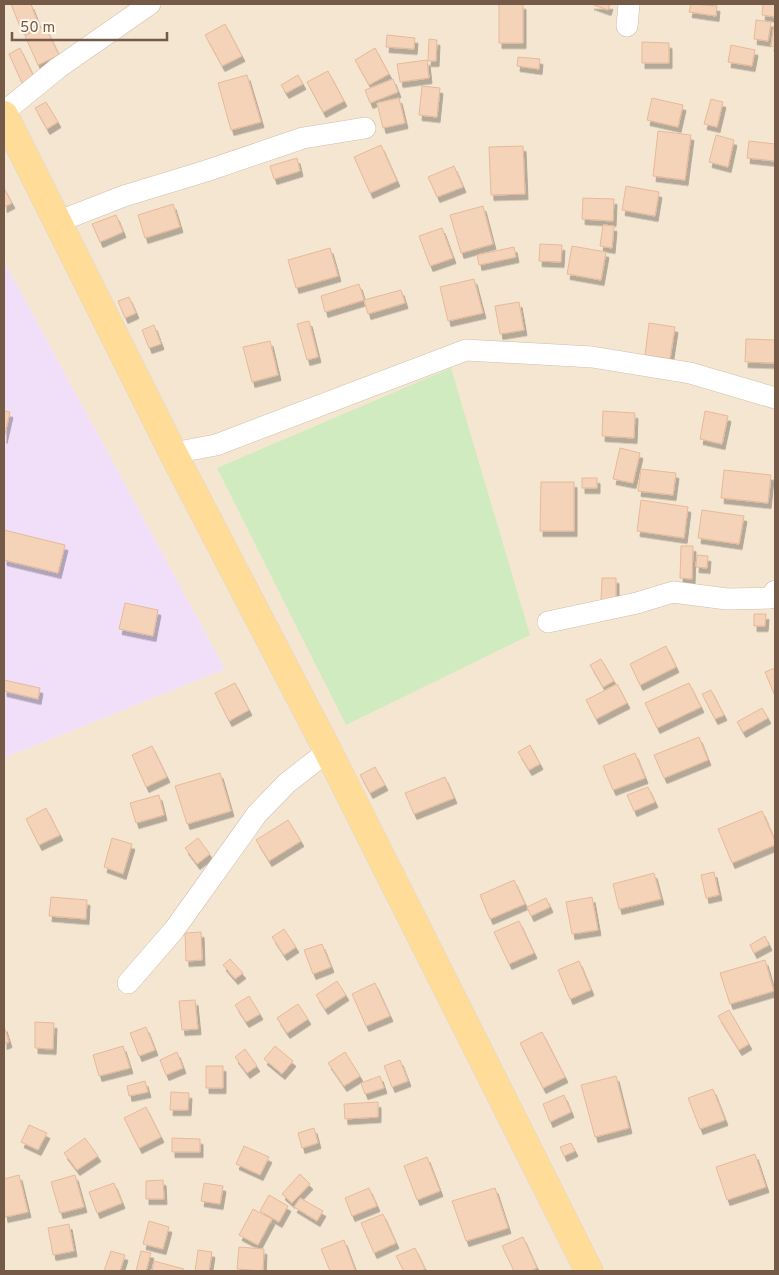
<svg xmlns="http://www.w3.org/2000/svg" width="779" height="1275" viewBox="0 0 779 1275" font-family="Overpass,sans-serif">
  <defs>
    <filter id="shadow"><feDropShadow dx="3" dy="5.5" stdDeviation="0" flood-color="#0004"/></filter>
  </defs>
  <rect width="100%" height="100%" fill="#fdf4e3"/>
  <path fill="#f5e6d1" d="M4 4H775V1271H4V758L225 669 4 261Z"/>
  <path fill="#f1dff9" d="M4 261 225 669 4 758Z"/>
  <path fill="#d0ebc0" d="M451 368 530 635 346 725 217 468Z"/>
  <path fill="#f4d3b9" stroke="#e7b999" filter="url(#shadow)" d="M11 4H31L38 23 21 29Z
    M499 4H523V43H499Z
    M591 4H610L608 10Z
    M691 4 717 6 716 16 689 12Z
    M763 4H775V17L762 15Z
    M756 20 771 22 768 41 754 39Z
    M225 24 242 56 222 66 205 35Z
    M774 25H775V47L771 46Z
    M45 26 59 55 38 65 25 36Z
    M387 35 415 38 414 49 386 47Z
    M429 39 437 40 436 61H428Z
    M642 42 669 43V63H642Z
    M731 45 755 50 752 66 728 62Z
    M20 48 34 77 22 83 9 54Z
    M375 48 389 74 369 85 355 60Z
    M518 57 540 59 539 69 517 66Z
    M427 60 429 78 400 82 397 64Z
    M328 71 344 101 323 112 307 82Z
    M247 75 261 122 231 130 218 83Z
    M298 75 303 84 286 93 281 85Z
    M393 79 398 92 370 103 365 90Z
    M422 86 440 88 437 117 419 115Z
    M399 98 405 123 383 128 377 103Z
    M652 98 683 105 678 127 647 120Z
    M711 99 723 102 717 127 704 124Z
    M46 102 58 122 47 129 35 108Z
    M658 131 691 135 685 180 653 176Z
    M716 135 734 140 728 167 709 162Z
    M749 141 775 144V161L747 158Z
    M381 145 397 181 370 193 354 157Z
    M523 146 525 194 491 195 489 147Z
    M297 158 300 171 274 179 270 166Z
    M454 166 463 187 437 197 428 177Z
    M626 186 659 192 655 216 622 210Z
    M4 188 12 203 4 207Z
    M583 198 614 199 613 221 582 219Z
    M173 204 180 227 145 238 138 215Z
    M483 206 493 244 461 253 450 215Z
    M116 215 123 232 100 242 92 224Z
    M603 225 614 226 612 248 600 246Z
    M442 228 453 258 430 266 419 236Z
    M540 244 562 245 561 262 539 261Z
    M572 246 606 252 601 280 567 274Z
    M514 247 516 257 479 265 477 255Z
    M330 248 338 276 296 288 288 260Z
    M474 279 483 313 448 321 440 287Z
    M359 284 364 300 325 312 321 296Z
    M401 290 405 303 368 314 364 300Z
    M129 297 136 313 125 318 118 301Z
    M519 302 524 330 500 334 495 306Z
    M309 321 318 357 307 360 297 324Z
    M649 323 675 327 670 359 645 355Z
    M154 325 161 344 149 348 142 330Z
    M746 339 775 340V363L745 362Z
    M270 341 278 375 252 382 243 347Z
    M4 411 10 412 4 438Z
    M603 411 635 413 634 438 602 436Z
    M705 411 728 416 722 444 700 439Z
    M620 448 640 453 633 483 613 479Z
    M641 469 676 473 673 495 638 491Z
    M724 470 771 475 768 503 721 498Z
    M582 478H597V488H582Z
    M541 482H574V531H540Z
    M641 500 688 507 684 538 637 531Z
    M702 510 744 516 739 544 698 538Z
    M4 530 65 545 58 573 4 560Z
    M681 546H693L692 579 680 578Z
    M697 555 708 556 707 568 696 567Z
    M602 578H616V601H601Z
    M125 603 158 610 153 636 119 629Z
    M754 614H766L765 626H754Z
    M666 646 676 667 640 685 630 664Z
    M601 659 614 681 603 687 590 665Z
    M775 668V696L765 672Z
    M4 680 40 688 38 699 4 691Z
    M235 683 249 710 229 721 215 693Z
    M689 683 701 707 657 728 645 703Z
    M617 684 627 703 596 719 586 700Z
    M711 690 724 715 715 719 702 694Z
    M762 708 768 718 743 732 737 722Z
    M699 737 708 760 664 778 654 755Z
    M530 745 540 764 529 770 518 752Z
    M152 746 167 777 146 787 132 755Z
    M635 753 645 778 613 790 603 766Z
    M375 767 385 785 370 793 360 775Z
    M220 773 231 811 187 824 175 786Z
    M445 777 454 798 414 814 405 793Z
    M648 787 655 802 634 811 627 795Z
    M159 795 164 815 136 823 130 803Z
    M46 808 60 835 39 845 26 819Z
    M762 811 775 841V845L732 863 718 829Z
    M288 820 301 841 269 861 256 840Z
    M112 838 132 844 123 874 104 867Z
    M198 838 210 854 197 864 185 848Z
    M714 872 719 895 706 898 701 875Z
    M654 873 661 899 619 909 613 884Z
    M514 880 525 904 490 919 480 895Z
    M51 897 87 900 86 919 49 916Z
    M592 897 598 930 572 934 566 902Z
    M546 898 550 907 531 916 527 907Z
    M519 921 534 953 509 964 494 932Z
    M284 929 296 947 284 955 272 937Z
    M201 932 202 960 186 961 185 933Z
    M765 936 769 945 754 953 750 945Z
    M322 944 331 967 313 974 304 950Z
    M230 959 243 973 235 979 223 965Z
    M765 960 774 991 730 1004 720 973Z
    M579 961 591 990 570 999 558 970Z
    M337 981 346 995 325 1009 316 995Z
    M375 983 390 1016 366 1026 352 994Z
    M249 996 260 1014 246 1022 235 1005Z
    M195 1000 198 1029 182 1030 179 1001Z
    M298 1004 308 1019 287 1033 277 1018Z
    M729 1010 749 1044 739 1050 718 1016Z
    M35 1022 54 1023 53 1049 35 1048Z
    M4 1026 9 1042 4 1044Z
    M146 1027 155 1050 139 1056 130 1033Z
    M542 1032 565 1077 543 1088 520 1043Z
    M123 1046 130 1068 99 1076 93 1055Z
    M275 1046 293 1061 282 1074 264 1059Z
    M245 1049 257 1066 247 1073 235 1057Z
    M177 1052 183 1068 166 1075 160 1060Z
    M345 1052 360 1076 344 1086 328 1063Z
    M400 1060 408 1081 392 1087 384 1066Z
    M206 1066H223V1088H206Z
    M380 1076 384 1088 365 1094 361 1083Z
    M616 1076 629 1128 595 1137 581 1085Z
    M145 1081 148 1092 129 1096 127 1086Z
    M713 1089 725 1120 700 1129 688 1098Z
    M171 1092 189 1093 188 1110H170Z
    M564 1095 571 1112 550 1122 543 1104Z
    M378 1102V1117L345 1119 344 1104Z
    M146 1107 161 1137 139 1148 124 1118Z
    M29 1125 47 1133 38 1150 21 1142Z
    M314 1128 318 1143 302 1148 298 1133Z
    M85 1138 98 1156 77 1170 64 1153Z
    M172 1138 200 1139V1152H172Z
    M571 1143 575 1151 564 1156 560 1147Z
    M244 1146 269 1157 260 1175 236 1164Z
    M755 1154 766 1187 727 1200 716 1167Z
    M427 1157 440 1191 417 1200 404 1166Z
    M300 1174 310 1184 292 1203 282 1194Z
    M19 1175 28 1212 5 1217 4 1209V1179Z
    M75 1175 84 1207 60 1213 51 1182Z
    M163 1180 164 1199H146V1181Z
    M114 1183 122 1203 97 1213 89 1192Z
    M204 1183 223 1186 220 1204 201 1201Z
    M369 1188 377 1206 352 1216 345 1198Z
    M495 1188 508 1228 466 1241 452 1201Z
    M269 1195 288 1206 279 1222 260 1211Z
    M300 1198 323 1211 317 1221 294 1207Z
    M253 1209 272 1219 258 1245 239 1235Z
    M383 1214 396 1243 374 1253 361 1223Z
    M149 1221 169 1227 163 1249 143 1244Z
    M69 1224 74 1251 53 1255 48 1228Z
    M523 1237 537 1268 530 1271H514L502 1246Z
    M344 1240 355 1270 352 1271H330L321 1249Z
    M239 1247 264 1249 263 1271 237 1269Z
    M415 1248 425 1269 421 1271H404L396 1256Z
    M198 1250 212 1252 209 1271H195Z
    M111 1251 125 1255 120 1271H104Z
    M141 1251 151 1253 146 1271H136Z
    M154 1261 184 1269 183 1271H152Z"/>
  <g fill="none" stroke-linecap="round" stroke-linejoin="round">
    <g stroke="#d1beac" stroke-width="22">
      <path id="street" d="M627 26 629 4
        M4 112 58 68 150 4
        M57 222 124 196 206 171 303 138 365 128
        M173 453 216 445 466 350 592 357 690 373 775 398
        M548 622 637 603 673 592 727 599 770 598 775 591
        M128 983 174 930 257 814 287 783 328 751"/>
    </g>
    <g stroke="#ded7d3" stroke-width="29">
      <path id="primary" d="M4 115 173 453 328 751 589 1271"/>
    </g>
    <use href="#street" stroke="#fff" stroke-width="21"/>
    <use href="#primary" stroke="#ffdc98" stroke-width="28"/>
  </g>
  <rect width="779" height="1275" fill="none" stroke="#765a48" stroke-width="10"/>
  <path d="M12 32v8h155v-8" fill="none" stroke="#765a48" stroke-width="2.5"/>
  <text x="20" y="32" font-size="15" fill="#765a48" stroke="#fff7ea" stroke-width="4" paint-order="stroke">50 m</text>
</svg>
